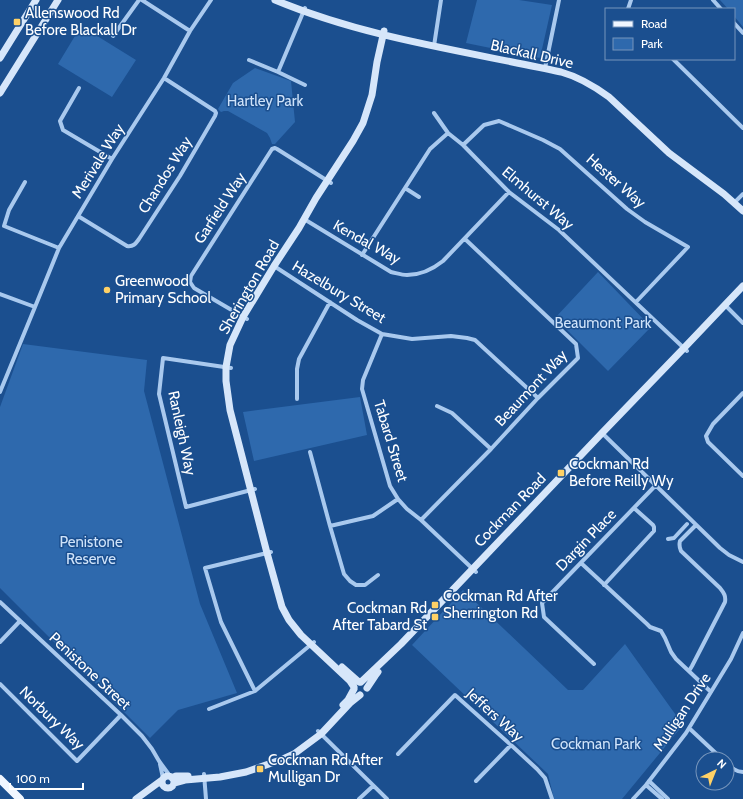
<svg xmlns="http://www.w3.org/2000/svg" width="743" height="799" viewBox="0 0 743 799" font-family="Cabin,sans-serif">
  <rect width="100%" height="100%" fill="#1b4f8f"/>
  <path fill="#2e69ad" d="M477 0H519L552 5 540 58 466 43Z
    M720 0H743V27L734 16V9H728Z
    M81 26 136 60 112 97 58 64Z
    M255 68 291 81 295 122 275 144H272L270 138 267 133 228 111H224L221 112 218 109 233 83Z
    M598 272 651 327 608 371 555 318Z
    M23 344 147 360 144 391 200 604 237 693 178 710 150 738 0 588V407Z
    M360 397 367 435 254 461 243 412Z
    M463 590 568 690H583L625 644 683 725 622 799H554L548 774 412 645Z"/>
  <g fill="none" stroke-linecap="round" stroke-linejoin="round">
    <path stroke="#a9c9ee" stroke-width="4" d="M142 0 190 31
      M713 0 721 9
      M628 9 631 0
      M734 23 743 33
      M113 36 139 0
      M434 46 441 0
      M673 59 743 128
      M249 60 278 72 305 85
      M545 68 559 0
      M278 72 305 8
      M79 88 60 121 63 130 112 159
      M434 113 448 133
      M463 145 484 125 499 121 543 140 560 149 627 209 645 222 688 247 636 302
      M25 182 9 210 4 226 59 248
      M405 188 419 197
      M734 203 743 194
      M78 216 127 246C134 247 136 243 139 239L180 176 215 116 216 113 215 111 164 78
      M304 219 391 272C396 273 402 275 407 275 420 275 433 269 443 261L509 192
      M362 255 430 149 448 133 463 145 509 192 559 230 687 351
      M274 266 357 320 382 334 412 339 451 336 467 338 475 340 538 398
      M0 294 35 307 59 248 112 159 164 78 190 31 211 0
      M725 305 743 323
      M247 319 194 288 190 282 191 276 272 149 275 148 277 149 331 183
      M382 334 363 380 362 389 390 486 398 499 407 509 421 520 476 572
      M231 368 163 358 159 394 186 507 255 489
      M0 392 35 307
      M743 393 713 424 706 436 708 442 743 476
      M297 399V369L299 359 330 302
      M437 406 452 413 491 449
      M602 433 720 548 729 555 743 562
      M310 452 330 526 373 516 398 499
      M421 520 491 449 538 398 578 358 576 344 465 239
      M330 526 344 574 350 581 356 585H365L378 575
      M668 539 674 538 687 524
      M581 563 647 624 650 627 661 631 665 638 671 652 676 659 711 692
      M604 585 654 531V527L653 525 634 508
      M0 602 121 715 142 736 152 749 159 761 170 776
      M0 642 20 621
      M594 664 544 617 542 603 655 486
      M689 671 692 666 725 602C726 596 724 593 720 588L681 551C679 547 679 545 680 541L696 525
      M0 684 77 761 121 715
      M255 691 221 622 205 568 271 552
      M209 709 255 691 314 642
      M689 728 722 759
      M318 731 387 799
      M398 754 455 695 511 745 537 769 545 778 552 799
      M727 763C732 768 736 772 743 772
      M160 764 163 778
      M204 774 206 799
      M476 781 511 745
      M649 781 668 799
      M646 785 662 799
      M359 799 373 786
      M633 799 646 785 686 733 731 659 743 633"/>
    <path stroke="#d6e6fa" stroke-width="7" d="M275 0C366 38 465 51 561 72 579 77 594 86 609 97L669 153 724 194 743 211
      M0 58 36 0
      M0 93 58 0
      M342 667 359 682
      M361 682 401 644 485 556 526 513 602 433 684 348 743 286
      M354 687 350 681 301 635 289 620 282 607 267 553 230 410 226 381V367L230 345 243 317 274 266 299 228 316 198 353 141 363 123 372 95 377 62 384 31
      M367 688 375 676 378 672
      M343 705 348 700 354 689
      M162 782a6 6 0 1 1 12 0a6 6 0 1 1-12 0Z
      M172 778 176 776H188
      M174 783 185 780 220 777 246 772 283 759 294 754 321 734 350 703 360 695
      M136 799 162 780"/>
    <path stroke="#f0f6ff" stroke-width="8" d="M0 779 20 799"/>
  </g>
  <g fill="#ffd166" stroke="#1b4f8f" stroke-width="1.5">
    <rect x="13" y="18" width="8" height="8" rx="2"/>
    <circle cx="107" cy="290" r="4"/>
    <rect x="557" y="469" width="8" height="8" rx="2"/>
    <rect x="431" y="601" width="8" height="8" rx="2"/>
    <rect x="431" y="613" width="8" height="8" rx="2"/>
    <rect x="256" y="765" width="8" height="8" rx="2"/>
  </g>
  <g text-anchor="middle" dominant-baseline="central" stroke-width="3" stroke-linejoin="round" paint-order="stroke">
    <g font-size="15" fill="#fff" stroke="#1b4f8f" text-anchor="start">
      <text x="25" y="13">Allenswood Rd<tspan x="25" dy="17">Before Blackall Dr</tspan></text>
      <text x="115" y="281">Greenwood<tspan x="115" dy="17">Primary School</tspan></text>
      <text x="569" y="464">Cockman Rd<tspan x="569" dy="17">Before Reilly Wy</tspan></text>
      <text x="443" y="596">Cockman Rd After<tspan x="443" dy="17">Sherrington Rd</tspan></text>
      <text x="427" y="608" text-anchor="end">Cockman Rd<tspan x="427" dy="17">After Tabard St</tspan></text>
      <text x="268" y="760">Cockman Rd After<tspan x="268" dy="17">Mulligan Dr</tspan></text>
    </g>
    <g font-size="15" fill="#fff" stroke="#1b4f8f">
      <text transform="translate(532 54) rotate(13)">Blackall Drive</text>
      <text transform="translate(98 161) rotate(-58)">Merivale Way</text>
      <text transform="translate(165 175) rotate(-58)">Chandos Way</text>
      <text transform="translate(616 181) rotate(41)">Hester Way</text>
      <text transform="translate(538 198) rotate(40)">Elmhurst Way</text>
      <text transform="translate(220 208) rotate(-57)">Garfield Way</text>
      <text transform="translate(367 242) rotate(29)">Kendal Way</text>
      <text transform="translate(249 287) rotate(-60)">Sherington Road</text>
      <text transform="translate(339 292) rotate(31)">Hazelbury Street</text>
      <text transform="translate(531 388) rotate(-47)">Beaumont Way</text>
      <text transform="translate(182 433) rotate(78)">Ranleigh Way</text>
      <text transform="translate(391 441) rotate(73)">Tabard Street</text>
      <text transform="translate(510 510) rotate(-46)">Cockman Road</text>
      <text transform="translate(586 540) rotate(-46)">Dargin Place</text>
      <text transform="translate(90 671) rotate(43)">Penistone Street</text>
      <text transform="translate(682 712) rotate(-56)">Mulligan Drive</text>
      <text transform="translate(495 715) rotate(42)">Jeffers Way</text>
      <text transform="translate(52 718) rotate(44)">Norbury Way</text>
    </g>
    <g font-size="15" fill="#cfe3fa" stroke="#1b4f8f">
      <text x="265" y="101">Hartley Park</text>
      <text x="603" y="323">Beaumont Park</text>
      <text x="91" y="542">Penistone<tspan x="91" dy="17">Reserve</tspan></text>
      <text x="596" y="744">Cockman Park</text>
    </g>
  </g>
  <rect x="605" y="8" width="130" height="52" fill="#1b4f8f" stroke="#7695bc"/>
  <rect x="613" y="21" width="20" height="6" fill="#f0f6ff" stroke="#7695bc"/>
  <text x="641" y="28" font-size="12" fill="#ffffff">Road</text>
  <rect x="613" y="38" width="20" height="12" fill="#2e69ad" stroke="#7695bc"/>
  <text x="641" y="48" font-size="12" fill="#ffffff">Park</text>
  <g transform="translate(715 771) rotate(43)"><circle r="19" fill="#1b4f8f" stroke="#7695bc"/>
  <path d="M0-3L7 15L0 10L-7 15Z" fill="#ffd166"/>
  <text y="-6" font-size="11" font-weight="bold" text-anchor="middle" fill="#ffffff">N</text>
  </g>
  <path d="M10 783v6h73v-6" fill="none" stroke="#ffffff" stroke-width="2"/>
  <text x="16" y="783" font-size="12" fill="#ffffff" stroke="#1b4f8f" stroke-width="3" paint-order="stroke">100 m</text>
</svg>
